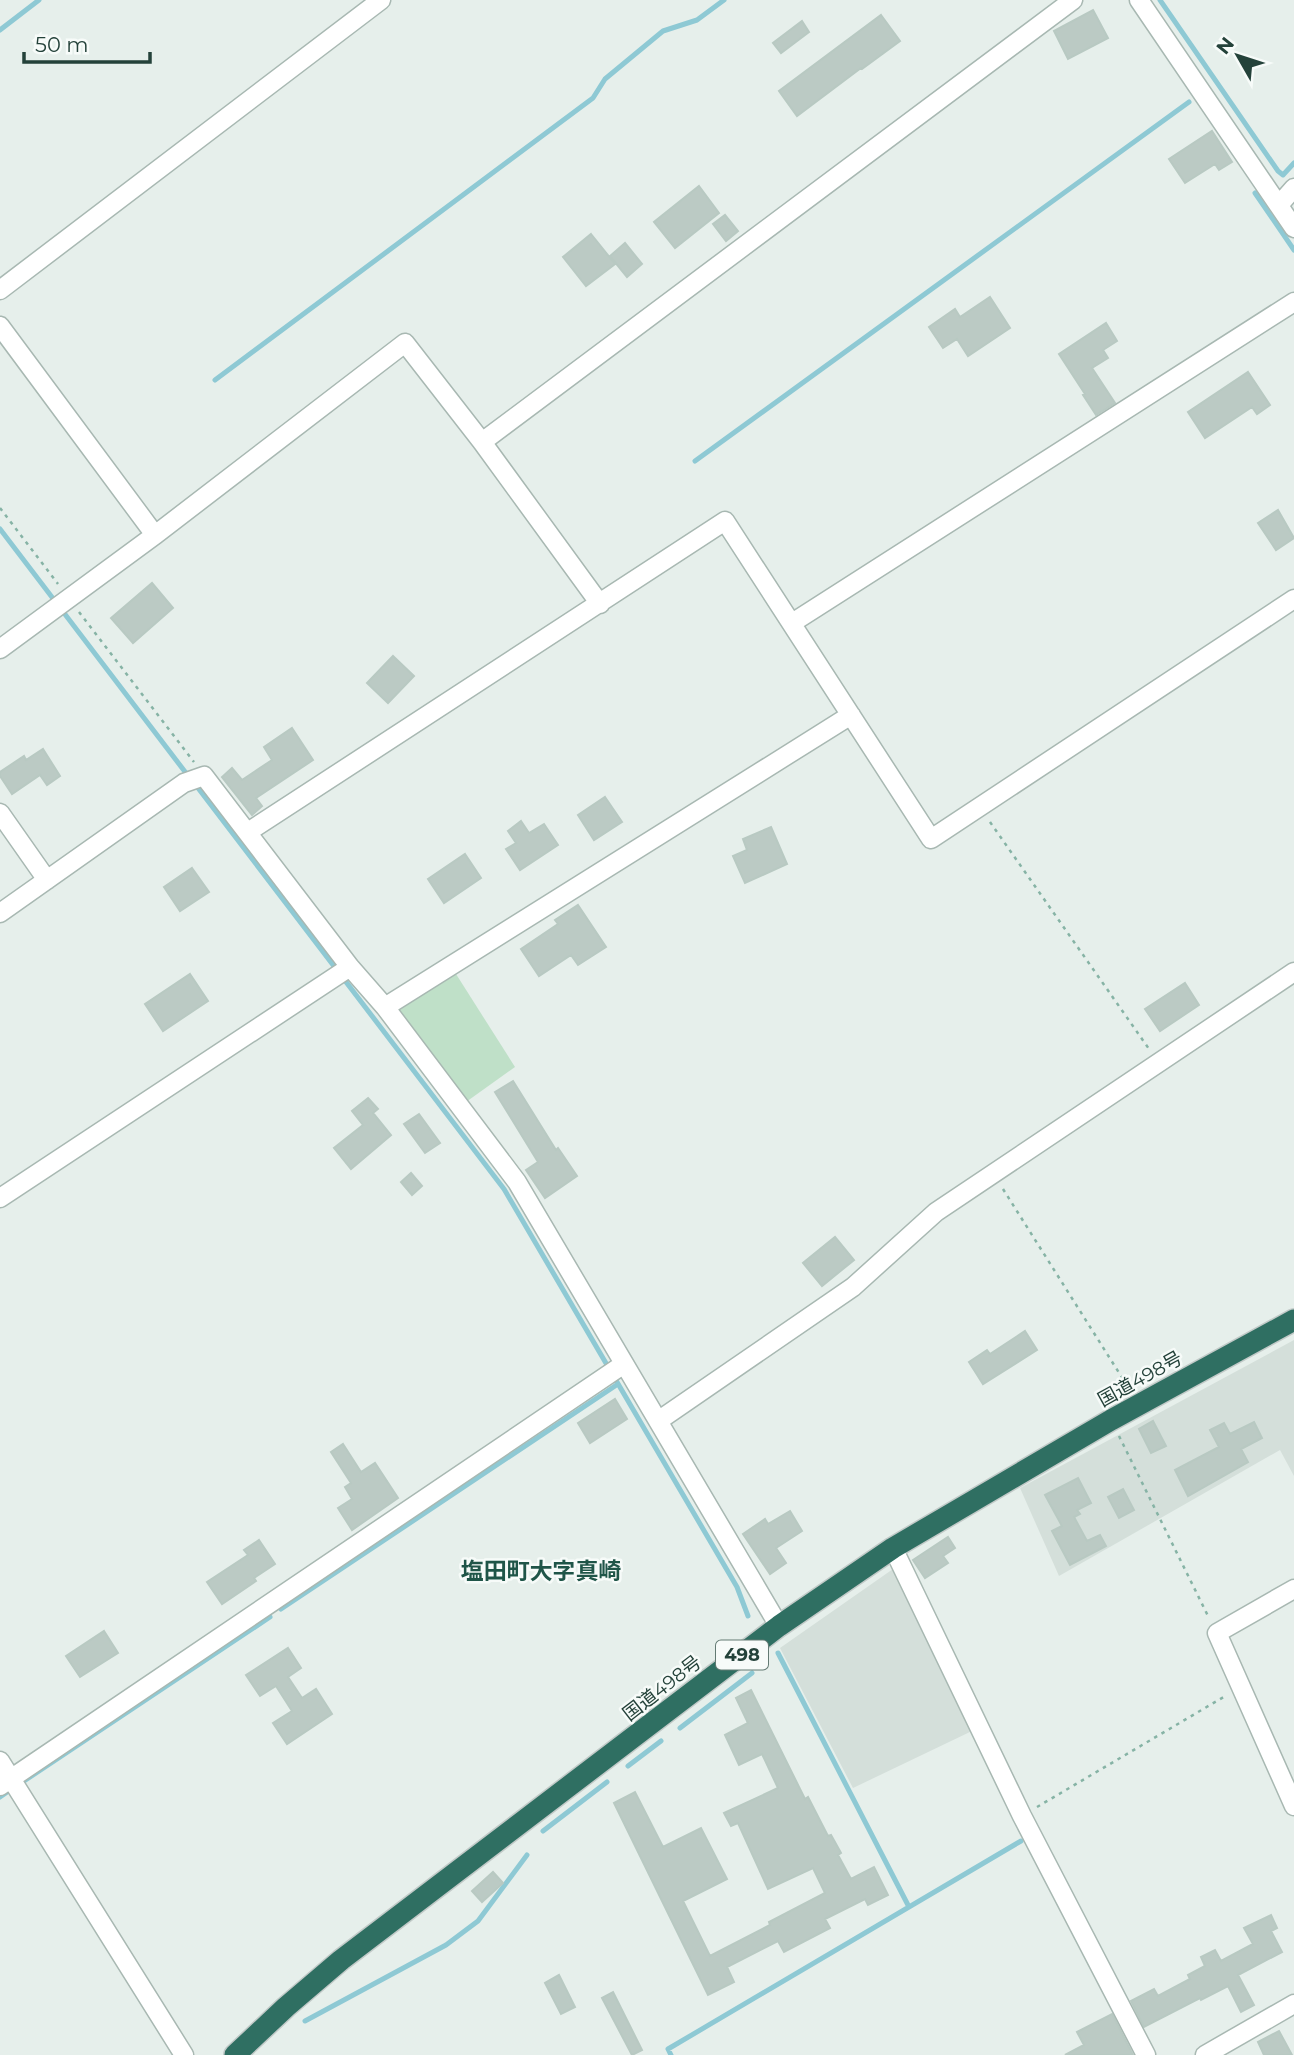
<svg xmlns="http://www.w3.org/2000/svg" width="1294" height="2055" viewBox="0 0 1294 2055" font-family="Montserrat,'Noto Sans JP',sans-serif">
  <rect width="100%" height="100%" fill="#e6efeb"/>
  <path fill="#d4dfda" d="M1294 1340V1476L1280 1450 1059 1576 1020 1488Z
    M893 1569 972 1731 853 1788 780 1648Z"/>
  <path fill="#bfe0c8" d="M456 974 515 1067 466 1102 399 1009Z"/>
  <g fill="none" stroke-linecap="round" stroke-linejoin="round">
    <path stroke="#8ec9d4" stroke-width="5" d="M1160 0 1278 171 1283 175 1294 163
      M0 30 39 0
      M1255 193 1294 250
      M215 380 593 98 605 79 663 31 697 20 724 0
      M695 461 1189 102
      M0 529 189 777
      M195 784 504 1189 737 1587 748 1616
      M281 1609 618 1384
      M778 1653 909 1907
      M680 1728 752 1673
      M628 1766 661 1741
      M24 1781 270 1617
      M0 1797 10 1790
      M543 1831 607 1782
      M305 2021 446 1945 478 1921 527 1855
      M671 2055 668 2049 1021 1841"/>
  </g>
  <path fill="#bbcac4" stroke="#b8c9c2" stroke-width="2" d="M1093 10 1108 38 1068 59 1054 31Z
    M881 15 900 41 862 69 861 68 797 116 779 91Z
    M802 21 809 32 781 53 773 43Z
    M1212 131 1232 162 1219 170 1215 164 1185 183 1169 159Z
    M699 186 719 213 675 248 654 222Z
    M725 215 738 231 726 241 713 224Z
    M591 234 615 264 586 286 563 257Z
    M625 243 642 264 627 277 610 256Z
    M990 297 1010 328 968 356 957 339 943 348 929 327 955 309 960 317Z
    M1106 323 1117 341 1103 350 1108 358 1092 368 1115 403 1096 415 1083 395 1085 394 1059 354Z
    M1248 372 1270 405 1257 414 1252 407 1205 438 1188 412Z
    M1278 510 1294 538 1276 550 1258 523Z
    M152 583 173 608 133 643 111 618Z
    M393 656 414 676 388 703 367 683Z
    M292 728 313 760 256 798 262 806 252 815 222 777 232 768 242 780 272 760 264 747Z
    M43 749 60 776 47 785 40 775 12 794 0 776V772L24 756 26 760Z
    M605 797 622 822 594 840 578 815Z
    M521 821 529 833 544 824 558 845 520 870 506 849 516 843 508 831Z
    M771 827 787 864 745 883 733 856 747 850 743 839Z
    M465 854 481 878 444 903 428 879Z
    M192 868 209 892 180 911 164 887Z
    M578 905 606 947 578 965 571 955 539 976 521 949 558 924 555 920Z
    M190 974 208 1001 163 1031 145 1004Z
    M1185 983 1199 1005 1160 1031 1145 1009Z
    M513 1081 556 1150 558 1148 577 1176 545 1198 526 1170 538 1162 495 1092Z
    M368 1098 378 1109 373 1113 391 1135 351 1169 334 1148 363 1125 352 1111Z
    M419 1114 440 1143 425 1153 404 1124Z
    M411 1173 422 1186 412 1195 401 1182Z
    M835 1237 854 1260 822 1286 803 1263Z
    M1025 1331 1037 1350 983 1384 969 1362 987 1350 990 1354Z
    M615 1399 627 1419 590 1443 578 1423Z
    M1153 1421 1166 1446 1151 1453 1139 1429Z
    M1254 1422 1262 1438 1241 1449 1248 1462 1188 1496 1175 1470 1219 1447 1210 1430 1224 1423 1230 1434Z
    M343 1444 361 1472 375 1463 398 1498 352 1530 338 1508 352 1499 345 1487 351 1483 331 1452Z
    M1078 1478 1091 1503 1077 1510 1080 1514 1074 1517 1087 1541 1100 1535 1106 1546 1070 1565 1052 1531 1062 1526 1045 1495Z
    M1123 1489 1134 1510 1119 1518 1108 1497Z
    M790 1511 802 1531 776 1548 786 1563 770 1574 743 1534 765 1519 768 1524Z
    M948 1537 955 1548 943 1556 948 1563 925 1578 913 1560Z
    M259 1540 275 1564 254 1578 256 1581 222 1604 207 1582 248 1555 244 1550Z
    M104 1631 118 1653 80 1677 66 1656Z
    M288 1648 301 1668 288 1677 302 1698 316 1689 332 1714 287 1744 273 1723 292 1711 276 1686 260 1696 246 1675Z
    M751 1690 805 1799 808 1797 828 1836 831 1835 841 1853 838 1855 851 1879 874 1867 888 1895 868 1905 865 1899 825 1919 830 1928 784 1952 778 1941 727 1967 734 1982 708 1995 614 1803 635 1792 663 1847 701 1828 727 1879 683 1901 710 1956 770 1925 769 1922 825 1893 813 1868 768 1889 738 1823 731 1826 724 1813 778 1788 762 1754 739 1765 725 1735 748 1723 736 1698Z
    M493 1872 503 1883 482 1902 472 1891Z
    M1271 1915 1277 1928 1271 1931 1282 1952 1238 1975 1254 2005 1241 2012 1228 1986 1201 2000 1200 1998 1144 2027 1131 2001 1154 1989 1158 1996 1190 1979 1188 1975 1205 1966 1201 1957 1215 1950 1221 1961 1253 1944 1244 1928Z
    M559 1975 575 2007 561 2014 545 1983Z
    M613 1992 642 2050 632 2055 602 1998Z
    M1112 2014 1133 2055H1065L1084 2045 1077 2032Z
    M1279 2031 1292 2055H1264L1258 2042Z"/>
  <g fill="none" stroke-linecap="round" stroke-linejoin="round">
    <g stroke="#a8b8b2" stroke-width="21">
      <path id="street" d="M1139 0 1294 228
        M1279 205 1294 188
        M0 290 381 0
        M0 326 155 535
        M482 442 1073 0
        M792 623 1294 302
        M0 649 155 535 405 343 482 442 600 604
        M0 813 47 880
        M248 832 725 521 931 839 1294 599
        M0 913 184 783 204 776 350 967 385 1007 517 1182 779 1626
        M385 1007 851 715
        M0 1198 350 967
        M658 1421 853 1287 936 1212 1294 972
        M893 1548 1022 1816 1146 2055
        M1294 1589 1217 1633 1294 1806
        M0 1761 184 2055
        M0 1786 624 1364
        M1205 2055 1294 2004"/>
    </g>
    <g stroke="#c2cac8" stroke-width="24">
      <path id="highway" d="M235 2055 286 2007 341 1960 779 1626 893 1548 1111 1420 1294 1320"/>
    </g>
    <path stroke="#86b3a5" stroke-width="2.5" stroke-dasharray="3.5 5" stroke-linecap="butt" d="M0 508 58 584
      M79 612 194 762
      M990 822 1149 1049
      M1003 1189 1128 1387
      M1119 1436 1209 1618
      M1037 1807 1227 1695"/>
    <use href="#street" stroke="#fff" stroke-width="18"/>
    <use href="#highway" stroke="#2f6f62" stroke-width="21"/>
  </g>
  <g text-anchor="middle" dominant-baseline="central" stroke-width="5" stroke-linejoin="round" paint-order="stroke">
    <rect fill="#f7fbf9" stroke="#637a73" stroke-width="2" x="716" y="1640.5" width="52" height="29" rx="5"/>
    <g font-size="18" font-weight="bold" fill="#24423a">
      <text x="742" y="1655">498</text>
    </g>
    <g font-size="19" fill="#24423a" stroke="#f7fbf9">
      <text transform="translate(1140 1379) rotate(-29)">国道498号</text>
      <text transform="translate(662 1688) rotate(-38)">国道498号</text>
    </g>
    <g font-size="23" font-weight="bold" fill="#1f5548" stroke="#f7fbf9">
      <text x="541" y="1571">塩田町大字真崎</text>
    </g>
  </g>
  <g transform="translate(1238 56) rotate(309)" stroke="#f7fbf9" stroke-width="5" paint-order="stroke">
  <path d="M0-5L12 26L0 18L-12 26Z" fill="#24423a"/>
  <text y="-10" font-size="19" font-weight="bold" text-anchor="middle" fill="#24423a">N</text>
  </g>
  <path d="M24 52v10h126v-10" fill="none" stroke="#24423a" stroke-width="3.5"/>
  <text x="35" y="52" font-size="21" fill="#24423a" stroke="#f7fbf9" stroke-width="5" paint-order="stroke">50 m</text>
</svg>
